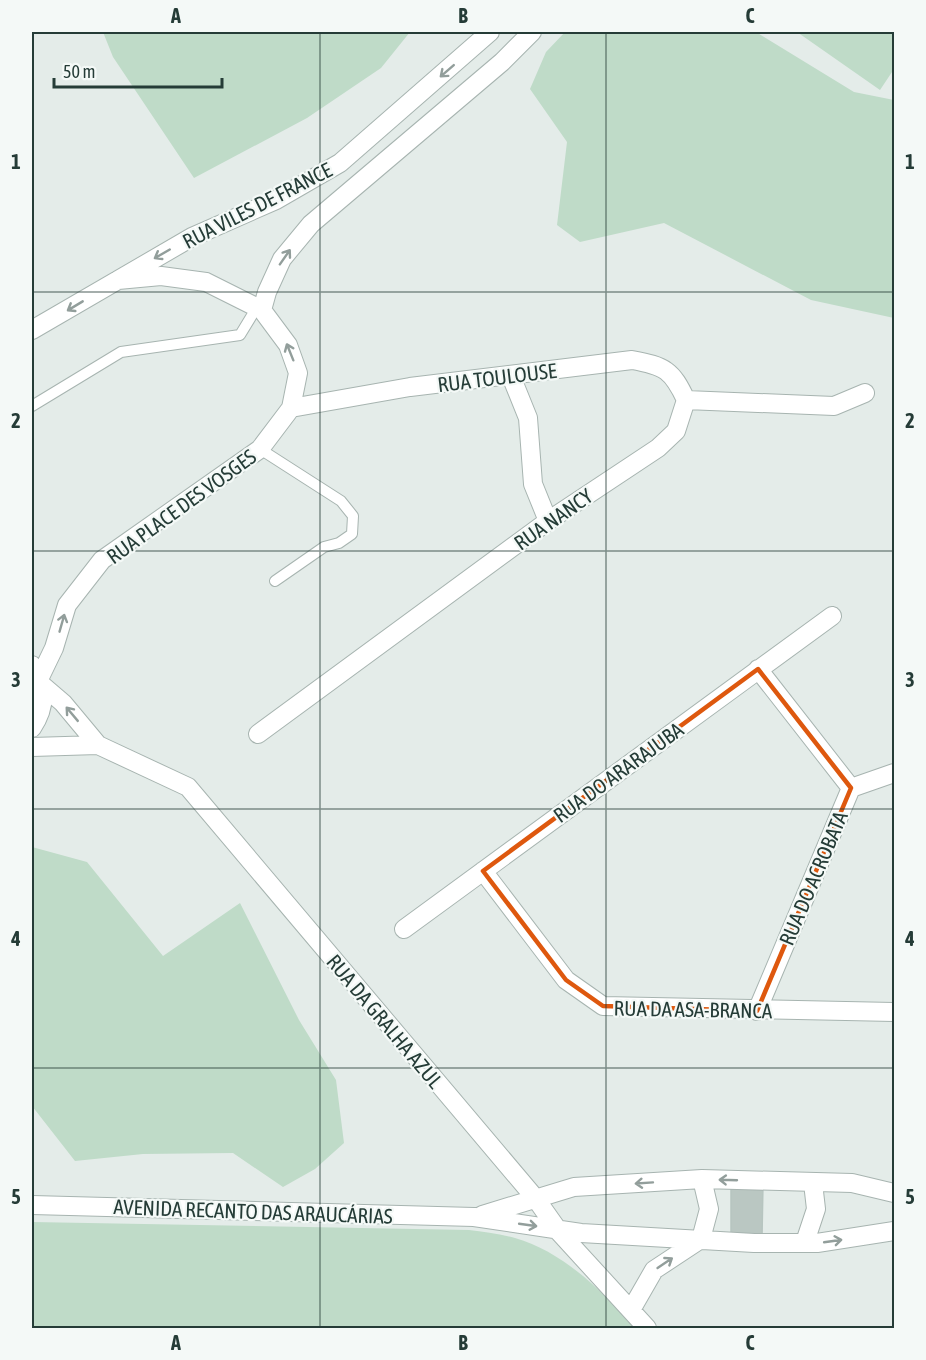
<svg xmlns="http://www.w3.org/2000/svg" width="926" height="1360" viewBox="0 0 926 1360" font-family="'Asap Condensed',sans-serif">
  <rect width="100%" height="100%" fill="#e4ece9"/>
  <path fill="#bfdbc8" d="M103 32H410L381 68 307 118 194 178 113 57Z
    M565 32H756L854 92 894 100V318L811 300 664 223 580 242 557 225 567 142 530 89 546 52Z
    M797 32H892L894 34V69L880 90Z
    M32 847 87 862 163 956 240 903 299 1020 336 1080 344 1143 315 1169 283 1187 233 1153 143 1154 75 1161 32 1106Z
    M32 1222 469 1230C484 1232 500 1234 515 1238 564 1252 603 1292 635 1328H32Z"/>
  <path fill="#bac7c2" stroke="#b7c5c0" stroke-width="1.5" d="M731 1182 763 1183 762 1238H731Z"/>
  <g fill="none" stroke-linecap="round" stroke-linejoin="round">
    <g stroke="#a7b4b0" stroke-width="12">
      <path id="service" d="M32 406 121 352 240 335 257 307
        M260 449 341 501 353 516 352 534 339 543 324 547 275 581"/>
    </g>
    <g stroke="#a7b4b0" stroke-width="20">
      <path id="minor" d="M262 310 267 292 282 259 311 224 502 62 532 32
        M32 330 192 237 276 200 340 163 490 32
        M511 376 528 418 533 484 548 521
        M291 408 410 387 632 360C665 366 672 370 686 400
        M32 665C47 687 46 707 32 728
        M758 669 851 788
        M40 677 54 648 67 605 102 560 260 449 291 408 298 373 288 345 262 310 206 282 161 276 118 280
        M42 685 63 703 98 745 188 787 536 1199 560 1233 647 1328
        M258 734 548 521 658 448 676 431 686 400 834 406 865 393
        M32 747 98 745
        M483 871 566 980 603 1006 894 1012
        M404 929 832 616
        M757 1011 851 788 894 773
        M32 1205 474 1217 581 1233 754 1243H817L894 1231
        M482 1215 574 1187 702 1179 852 1183 894 1193
        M805 1242 816 1209 813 1183
        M631 1310 654 1270 701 1239 709 1209 702 1179"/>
    </g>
    <use href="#service" stroke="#fff" stroke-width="10"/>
    <use href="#minor" stroke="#fff" stroke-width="18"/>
  </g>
  <defs><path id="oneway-shaft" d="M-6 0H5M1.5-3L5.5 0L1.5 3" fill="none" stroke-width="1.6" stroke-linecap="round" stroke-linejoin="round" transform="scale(1.5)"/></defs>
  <g stroke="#929e9b">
    <use href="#oneway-shaft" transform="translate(447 71) rotate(139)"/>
    <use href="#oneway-shaft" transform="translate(162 254) rotate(150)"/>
    <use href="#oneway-shaft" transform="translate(285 257) rotate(-55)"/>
    <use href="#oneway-shaft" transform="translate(75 306) rotate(149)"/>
    <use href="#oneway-shaft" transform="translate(290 352) rotate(-112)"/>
    <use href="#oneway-shaft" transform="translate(62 623) rotate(-74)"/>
    <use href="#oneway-shaft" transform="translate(72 714) rotate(-130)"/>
    <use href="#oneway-shaft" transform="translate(728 1180) rotate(-178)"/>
    <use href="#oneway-shaft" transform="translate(644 1183) rotate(176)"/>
    <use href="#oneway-shaft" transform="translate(528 1225) rotate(8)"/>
    <use href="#oneway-shaft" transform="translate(833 1241) rotate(-8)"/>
    <use href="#oneway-shaft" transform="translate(665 1263) rotate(-34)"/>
  </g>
  <path fill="none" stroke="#de580e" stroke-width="4.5" stroke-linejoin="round" d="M758 669 851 788 757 1011 603 1006 566 980 483 871Z"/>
  <path fill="none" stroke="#253c37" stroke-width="1.5" stroke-opacity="0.55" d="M320 32V1328M606 32V1328M32 292H894M32 551H894M32 809H894M32 1068H894"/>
  <g text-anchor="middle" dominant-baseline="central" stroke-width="4.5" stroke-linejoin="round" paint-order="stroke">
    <g font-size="21" fill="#253c37" stroke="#f4f9f7">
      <text transform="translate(257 205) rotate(-27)">RUA VILES DE FRANCE</text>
      <text transform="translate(497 377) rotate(-7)">RUA TOULOUSE</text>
      <text transform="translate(181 506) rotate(-36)">RUA PLACE DES VOSGES</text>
      <text transform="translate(553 519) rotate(-35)">RUA NANCY</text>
      <text transform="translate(618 772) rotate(-36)">RUA DO ARARAJUBA</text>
      <text transform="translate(813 878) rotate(-67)">RUA DO ACROBATA</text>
      <text transform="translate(693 1009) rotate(1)">RUA DA ASA-BRANCA</text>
      <text transform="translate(385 1021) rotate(50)">RUA DA GRALHA AZUL</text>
      <text transform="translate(253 1211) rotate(2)">AVENIDA RECANTO DAS ARAUCÁRIAS</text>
    </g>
  </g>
  <rect width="926" height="1360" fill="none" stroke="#f4f9f7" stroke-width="66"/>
  <path d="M54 78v9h168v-9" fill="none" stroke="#253c37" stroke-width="3"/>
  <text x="63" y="78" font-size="18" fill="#253c37" stroke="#f4f9f7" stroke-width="4.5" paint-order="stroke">50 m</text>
  <rect x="33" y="33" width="860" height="1294" fill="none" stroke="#253c37" stroke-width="2"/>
  <g font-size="20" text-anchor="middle" font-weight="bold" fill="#253c37">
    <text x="176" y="23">A</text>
    <text x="463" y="23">B</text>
    <text x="750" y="23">C</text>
    <text x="16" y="169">1</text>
    <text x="910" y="169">1</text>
    <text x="16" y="428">2</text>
    <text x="910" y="428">2</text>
    <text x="16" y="687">3</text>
    <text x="910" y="687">3</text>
    <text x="16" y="946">4</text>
    <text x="910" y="946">4</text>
    <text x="16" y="1204">5</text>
    <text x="910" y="1204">5</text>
    <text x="176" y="1350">A</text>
    <text x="463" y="1350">B</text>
    <text x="750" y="1350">C</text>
  </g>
</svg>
